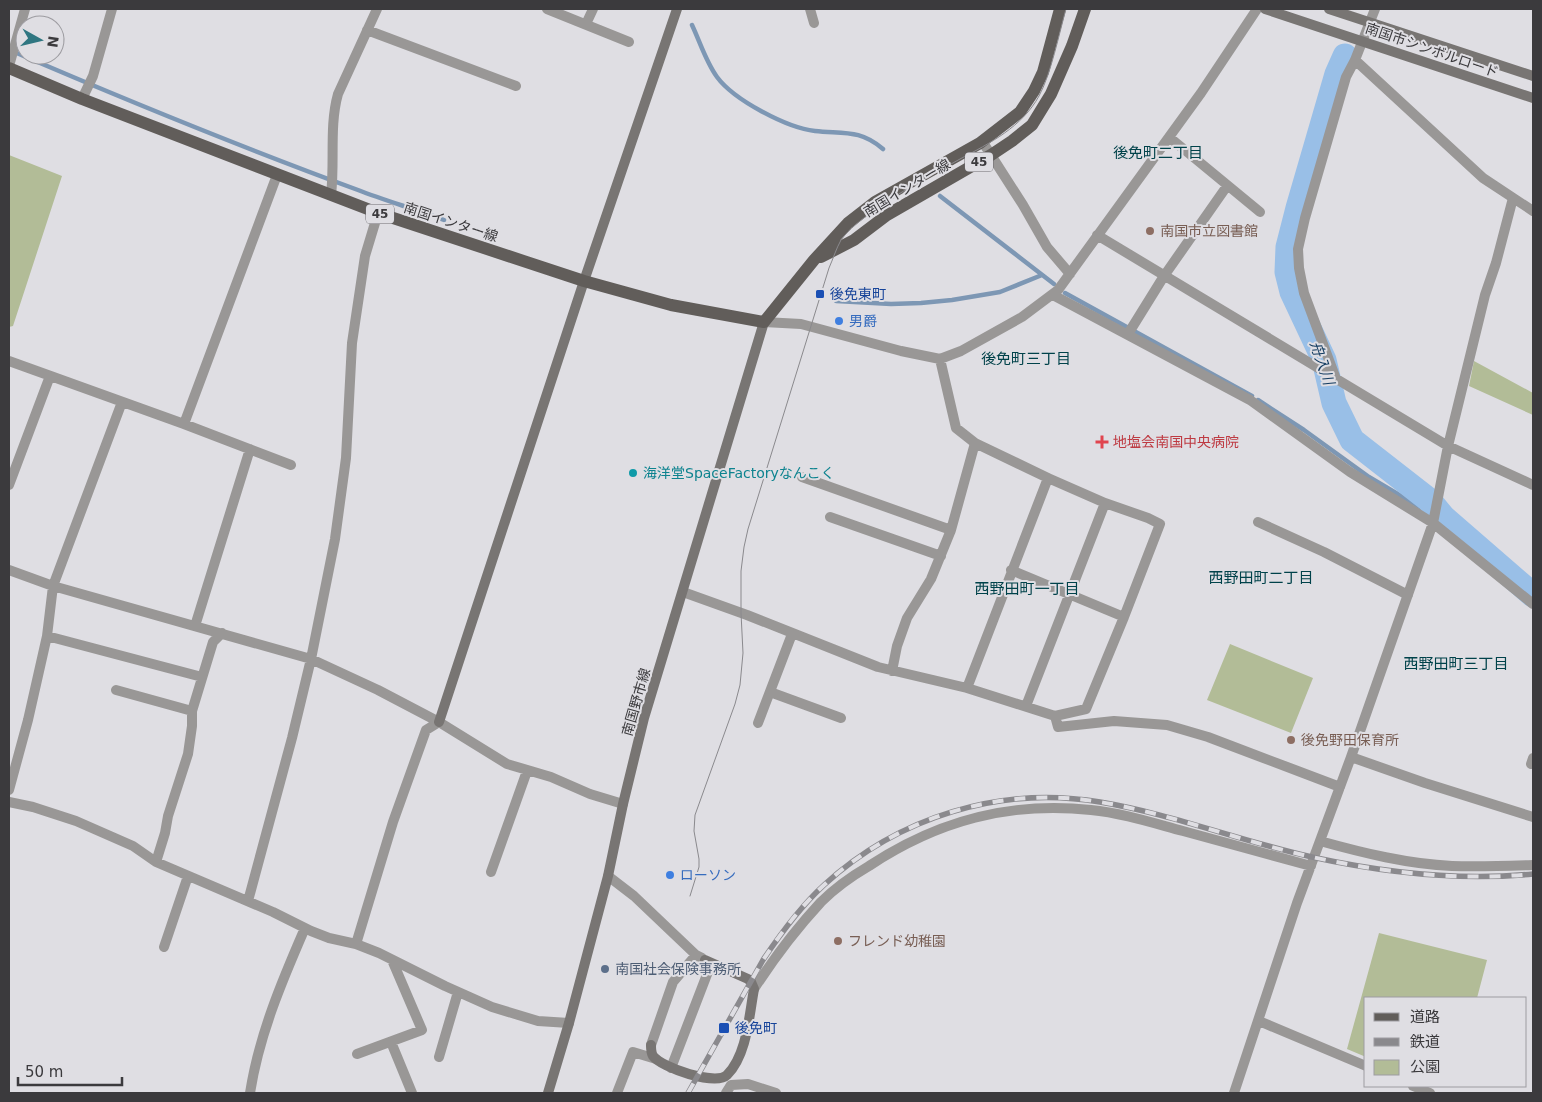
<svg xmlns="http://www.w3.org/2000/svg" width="1542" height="1102" viewBox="0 0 1542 1102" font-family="'DejaVu Sans','Noto Sans JP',sans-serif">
  <rect width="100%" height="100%" fill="#dfdee3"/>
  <path fill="#b2bc97" d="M9 155 62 176 13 326 9 327Z
    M1474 361 1533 393V415L1469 386Z
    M1230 644 1313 678 1291 733 1207 700Z
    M1379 933 1487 960 1477 998H1366V1057L1347 1049Z"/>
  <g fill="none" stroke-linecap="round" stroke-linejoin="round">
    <path stroke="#7d97b4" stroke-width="4.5" d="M692 25C700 42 706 62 717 77 734 100 787 128 815 131 843 134 860 129 883 149
      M12 51C126 100 241 147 358 190 386 201 415 209 444 220
      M940 196 1054 284
      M1065 293 1252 396
      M836 301 891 304 921 303 952 300 1000 292 1042 275
      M1258 400 1304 430 1369 477 1430 513"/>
    <path stroke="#99bfe7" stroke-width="25" d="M1345 56 1337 74 1298 208 1288 247 1287 272 1292 292 1324 360 1334 403 1352 440 1429 500 1443 517 1533 595"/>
    <path stroke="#999796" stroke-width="10" d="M547 9 629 42
      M810 9 814 23
      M586 24 593 9
      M367 30 516 86
      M1355 60 1483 178 1533 211
      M9 66 25 9
      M82 99 93 76 112 9
      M1169 137 1260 212
      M982 141 1023 205 1047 247 1070 274
      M331 195C335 162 329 126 338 94L377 9
      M1097 235 1448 446 1533 485
      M1053 295 1250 400 1350 472 1433 523 1533 604
      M764 322 801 324 901 351 940 359 961 351 1022 317 1058 290 1201 93 1257 9
      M1128 334 1164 276 1227 186
      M9 361 184 424 277 175
      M1336 379 1304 293 1299 268 1298 249 1305 218 1346 77 1355 60 1375 9
      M184 424 291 465
      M802 477 951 530
      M9 485 50 376
      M830 517 941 556
      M1258 522 1324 552 1408 595
      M9 570 53 586 311 659 378 690 439 722 507 764 551 777 590 794 623 804
      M1011 570 1124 617
      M683 592 747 615 878 667 967 688 1055 716 1086 709 1124 617 1160 524 1148 518 1105 503 1048 478 975 443 956 428 940 359
      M195 626 250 449
      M47 636 202 677
      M892 671 897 646 907 618 931 579 951 530 975 443
      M967 688 1048 478
      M116 690 192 711
      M770 692 841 718
      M1026 706 1105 503
      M1055 716 1058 727 1114 721 1167 725 1208 737 1340 787
      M758 723 792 634
      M1351 757 1425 783 1533 817
      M1531 764 1533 758
      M9 790 28 720 47 636 53 586 122 402
      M9 802 33 807 76 821 133 846 156 862 273 912 311 931 329 938 356 944 379 953 445 986 492 1007 538 1021 569 1023
      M1320 841C1363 853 1408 864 1452 866 1479 867 1506 866 1533 865
      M156 862 165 833 168 816 188 754 192 726V711L213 642 222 633
      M491 872 527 771
      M608 876 634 896 696 955
      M248 901 292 738 311 659 335 539 346 458 352 343 365 256 378 213
      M356 944 393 822 426 730 439 722
      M164 947 188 876
      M754 989C774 958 796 929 821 902 835 888 852 876 869 866 937 821 1009 801 1091 810 1122 813 1153 823 1183 831 1226 843 1268 854 1311 866
      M1259 1021 1366 1066
      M391 1042 412 1093
      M651 1045 673 982 696 955 702 958
      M357 1054 422 1030 392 960
      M439 1057 458 992
      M671 1068 711 964
      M1413 1086 1430 1093
      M250 1093C259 1035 282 981 305 928
      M617 1093 633 1052 656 1059
      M726 1093 731 1085 748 1084 776 1093
      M1234 1093 1297 903 1351 757 1433 523 1448 446 1485 295 1496 263 1513 198"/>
    <path stroke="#787573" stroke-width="10" d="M1265 9 1533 98
      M1329 9 1533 76
      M439 722 584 281 677 9
      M651 1045C651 1049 651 1053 653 1056 662 1068 716 1086 727 1075 747 1055 749 1016 754 989L751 982 748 979 705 960
      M548 1093 569 1023 608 876 623 804 644 718 764 322"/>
    <path stroke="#615d5a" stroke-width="12" d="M9 68 82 99 378 213 584 281 671 305 764 322 814 260 848 223 875 202 980 143 1020 112 1034 91 1043 72 1060 9
      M821 257 854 240 887 215 991 155 1012 141 1032 125 1051 94 1072 46 1085 9"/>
    <path stroke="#8a898d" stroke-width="1" d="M690 896 699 867V859L694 831 695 815 735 704 740 685 743 653 741 613V571L744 547 748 529 829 268C833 259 836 249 841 240 849 229 861 220 872 212 899 192 930 176 960 159 990 143 1022 127 1039 96 1051 74 1059 34 1066 9"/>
    <g stroke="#8a898d" stroke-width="5.5">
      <path id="rail" d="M688 1093 763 960C781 933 800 907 824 885 898 817 1001 785 1100 802 1172 814 1240 841 1312 857 1385 873 1459 881 1533 874"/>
    </g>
    <use href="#rail" stroke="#dfdee3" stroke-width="4" stroke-dasharray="11" stroke-linecap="butt"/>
  </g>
  <g fill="#8d6e63" stroke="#dfdee3" stroke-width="2">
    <circle cx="1150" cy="231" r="5"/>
    <circle cx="1291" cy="740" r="5"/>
    <circle cx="838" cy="941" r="5"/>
  </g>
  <g fill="#1a4fb4" stroke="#dfdee3" stroke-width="2">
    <rect x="815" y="289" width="10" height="10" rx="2.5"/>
    <rect x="718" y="1022" width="12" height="12" rx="2.5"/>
  </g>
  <g fill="#3f7fe0" stroke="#dfdee3" stroke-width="2">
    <circle cx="839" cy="321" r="5"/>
    <circle cx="670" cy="875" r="5"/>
  </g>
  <path fill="#e0444e" stroke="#dfdee3" stroke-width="2" d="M1099.5 434.5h5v5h5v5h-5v5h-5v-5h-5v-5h5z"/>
  <circle fill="#0f9aa8" stroke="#dfdee3" stroke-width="2" cx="633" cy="473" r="5"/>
  <circle fill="#5c6f8a" stroke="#dfdee3" stroke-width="2" cx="605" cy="969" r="5"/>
  <g text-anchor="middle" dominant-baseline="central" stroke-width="4" stroke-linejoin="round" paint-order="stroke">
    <g fill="#dfdee3" stroke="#6c6b6f" stroke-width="1">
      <rect x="965" y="152.5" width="28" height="19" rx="4"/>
      <rect x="366" y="204.5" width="28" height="19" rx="4"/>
    </g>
    <g font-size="12" font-weight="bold" fill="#3b3a3d">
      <text x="979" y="162">45</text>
      <text x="380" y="214">45</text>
    </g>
    <g font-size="14" fill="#3b3a3d" stroke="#dfdee3">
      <text transform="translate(1432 50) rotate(19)">南国市シンボルロード</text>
      <text transform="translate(907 188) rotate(-31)">南国インター線</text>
      <text transform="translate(451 222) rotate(18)">南国インター線</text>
      <text transform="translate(636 702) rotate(-74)">南国野市線</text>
    </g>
    <g font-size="14" fill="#785e54" stroke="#dfdee3" text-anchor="start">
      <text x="1160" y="231">南国市立図書館</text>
      <text x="1301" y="740">後免野田保育所</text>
      <text x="848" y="941">フレンド幼稚園</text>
    </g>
    <g font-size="14" fill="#164399" stroke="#dfdee3" text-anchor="start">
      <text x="830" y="294">後免東町</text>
      <text x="735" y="1028">後免町</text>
    </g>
    <g font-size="14" fill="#366cbe" stroke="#dfdee3" text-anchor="start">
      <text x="849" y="321">男爵</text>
      <text x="680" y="875">ローソン</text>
    </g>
    <g font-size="14" fill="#be3a42" stroke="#dfdee3" text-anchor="start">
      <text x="1113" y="442">地塩会南国中央病院</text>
    </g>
    <g font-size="14" fill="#0d838f" stroke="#dfdee3" text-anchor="start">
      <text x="643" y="473">海洋堂SpaceFactoryなんこく</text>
    </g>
    <g font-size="14" fill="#4e5e75" stroke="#dfdee3" text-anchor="start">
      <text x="615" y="969">南国社会保険事務所</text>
    </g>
    <g font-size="15" fill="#00424a" stroke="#dfdee3">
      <text x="1158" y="153">後免町二丁目</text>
      <text x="1026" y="359">後免町三丁目</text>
      <text x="1261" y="578">西野田町二丁目</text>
      <text x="1027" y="589">西野田町一丁目</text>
      <text x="1456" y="664">西野田町三丁目</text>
    </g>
    <g font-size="15" font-style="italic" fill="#113a5f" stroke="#dfdee3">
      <text transform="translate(1322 363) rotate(71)">舟入川</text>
    </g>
  </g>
  <rect width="1542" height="1102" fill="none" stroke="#3b3a3d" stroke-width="20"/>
  <rect x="1364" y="997" width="162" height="90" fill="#dfdee3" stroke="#9d9ca1"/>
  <rect x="1374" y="1013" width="25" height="8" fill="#615d5a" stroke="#9d9ca1"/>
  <text x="1410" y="1022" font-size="15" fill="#3b3a3d">道路</text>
  <rect x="1374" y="1038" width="25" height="8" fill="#8a898d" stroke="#9d9ca1"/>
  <text x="1410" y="1047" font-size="15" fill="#3b3a3d">鉄道</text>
  <rect x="1374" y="1060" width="25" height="15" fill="#b2bc97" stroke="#9d9ca1"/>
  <text x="1410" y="1072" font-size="15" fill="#3b3a3d">公園</text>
  <g transform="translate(40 40) rotate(98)"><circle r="24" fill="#dfdee3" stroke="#9d9ca1"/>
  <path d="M0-4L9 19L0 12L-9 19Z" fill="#2f7681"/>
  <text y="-8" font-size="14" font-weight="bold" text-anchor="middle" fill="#3b3a3d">N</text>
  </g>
  <path d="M18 1077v8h104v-8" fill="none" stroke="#3b3a3d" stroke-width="2.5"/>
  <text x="25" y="1077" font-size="15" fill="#3b3a3d" stroke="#dfdee3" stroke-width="4" paint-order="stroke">50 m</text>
</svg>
